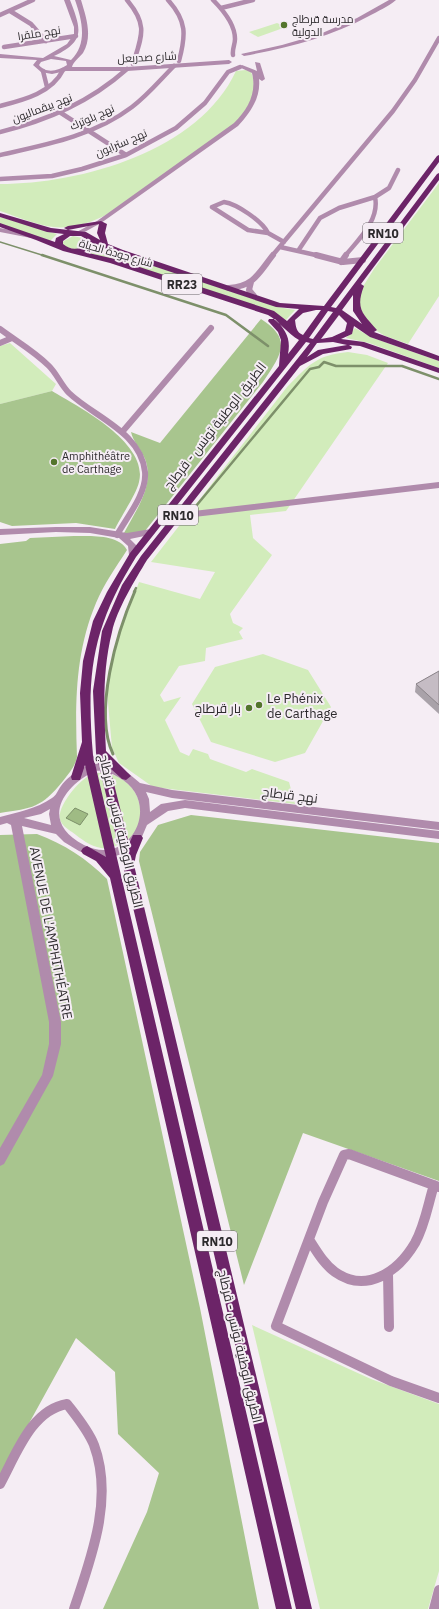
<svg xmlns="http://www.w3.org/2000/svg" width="439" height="1609" viewBox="0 0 439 1609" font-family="'IBM Plex Sans',Cairo,sans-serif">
  <rect width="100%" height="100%" fill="#f5edf4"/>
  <path fill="#d2ecbb" d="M277 23 286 27 258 37 249 32Z
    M246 70 251 72C259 90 249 105 240 120L106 215C90 223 72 229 54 227 39 226 15 216 0 211V184C81 184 199 151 236 71Z
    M439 183V296L408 344 385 336 369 326 357 310V296L374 269Z
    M0 217 57 234 50 241 0 224Z
    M73 236 87 239 88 244C80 250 73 250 64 247L62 242Z
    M99 246 108 251 278 307 295 310 286 320 273 312 236 299 90 253Z
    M355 328 373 338 439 361V368L369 343 346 338Z
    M10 343 56 384 52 391 0 404V346Z
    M348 352 367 355 388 363 286 511 250 515 253 538 272 555 230 614 233 623 243 628 239 632 243 639 206 648 205 661 179 666 160 695 164 702 181 697 165 720 180 752 189 756 193 749 208 754 210 759 246 772 252 769 289 782 295 804 153 787 119 763 112 748 107 691 115 646 139 582 200 599 215 572 151 562 287 387C309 365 316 355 348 352Z
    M263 654 308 670 331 707 305 753 275 762 211 742 192 704 215 667Z
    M98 773C102 773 107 773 110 774 143 782 153 827 122 843 116 846 108 849 101 848 90 846 81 839 72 832 69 830 63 826 61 822 54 810 77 783 87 777 90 775 95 774 98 773Z
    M252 1325 371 1379 439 1404V1571L428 1609H320Z"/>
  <path fill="#a8c58e" d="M261 319C294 340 280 356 263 382L145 531 138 534 124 533C136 510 155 485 145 459 141 449 133 442 131 432L160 443Z
    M52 391C79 407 149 443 139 482 137 493 120 518 115 529L76 523 12 526 0 522V404Z
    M74 536C90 536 119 534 127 550 116 567 104 584 96 603 75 653 75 704 77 757 75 767 69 773 63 781 41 808 33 808 0 813V544L26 541 30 538Z
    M191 815 439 843V1181L303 1133 244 1285 139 861 140 852 158 825Z
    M37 834C64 844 87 859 107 879L200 1308 259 1609H103L147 1512 159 1473 118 1434 115 1372 76 1338 0 1476V835Z"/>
  <path fill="#9fbb84" stroke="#7d906a" d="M75 808 88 814 80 825 66 818Z"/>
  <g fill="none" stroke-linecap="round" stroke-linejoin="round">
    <path stroke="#7d906a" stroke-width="1.5" d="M0 242 45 256"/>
    <path stroke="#7d906a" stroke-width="2.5" d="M42 255 226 315 268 346
      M196 506 310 369 319 367 324 362 336 366H402L439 379
      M134 592 136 588"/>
    <path stroke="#7d906a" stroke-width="3" d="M113 754C93 712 117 632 135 591"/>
    <path stroke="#b08bac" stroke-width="4.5" d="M127 0C148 25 142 35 133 64
      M168 0C187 21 186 35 179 61
      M213 0C223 10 235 24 235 39 235 45 232 49 233 55
      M221 8 253 0
      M10 11 31 24 46 41
      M0 15 33 0
      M4 47 76 36
      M43 71 47 87
      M0 106C23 100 52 93 63 70
      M61 113 126 155
      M0 132C48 120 90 102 127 69
      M0 155C45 145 94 136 132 107 148 95 160 80 174 66
      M0 179 52 176 82 169 126 155 176 128 205 103 228 72 240 67
      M224 202C237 204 262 221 268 233L248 230 212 207Z
      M268 233 284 242
      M280 247 320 256
      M298 251 320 218 339 208 375 197 389 188 398 170
      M272 256 393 111 415 80 439 38
      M345 256C358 240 380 220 375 197"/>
    <path stroke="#b08bac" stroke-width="6" d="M316 255 343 262 363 260
      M341 262 346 255
      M251 282 249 290 254 296
      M229 288C254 286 258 274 273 255
      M0 329C16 341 34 351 49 366 57 374 61 385 69 393 94 417 141 432 145 472 147 493 127 517 117 535
      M0 343 12 338
      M123 431 211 328
      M174 520 194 514 439 485"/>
    <path stroke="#b08bac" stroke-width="10" d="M439 1187 349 1154 344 1155 323 1202 276 1326 391 1381 439 1398
      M310 1241C317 1252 324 1264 335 1272 366 1294 398 1272 415 1243 425 1225 428 1204 434 1185
      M388 1274 389 1327
      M0 1484C16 1455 31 1410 67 1404 77 1417 88 1430 94 1445 114 1499 91 1558 74 1609
      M434 1609 439 1590"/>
    <path fill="#b08bac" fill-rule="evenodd" d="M64 0H70C81 29 86 41 54 56L71 60C88 43 82 20 75 0H81C86 17 93 36 83 53 79 58 73 62 72 67H127L229 60 232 62 229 64 127 71H66L52 74 41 72 33 65 37 60 0 58V54L43 58 67 44 74 34V27ZM51 59 66 61 67 65C58 71 46 74 39 65L41 62Z
      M389 0H396C388 7 378 11 369 16 330 37 288 48 244 56L241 54 282 45 320 34 357 18Z
      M255 62 260 63 265 79 262 81 259 79C261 98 250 113 238 126L101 223 79 235H75V233L97 221 234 123C248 109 257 93 252 73L239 67 242 65 257 71Z
      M0 228 31 234 34 236 31 238 0 232Z
      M56 527H90L127 533 151 529 155 532 154 534 130 539 136 545 137 555 133 558 129 555 128 546 119 538 90 533 56 532 0 535V529Z
      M103 763 128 773 140 783 172 790 439 822V830L172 798 146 792 149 799 150 812 161 804 185 800 439 831V839L185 808 168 811 147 825 141 839 133 849 119 855 107 858 90 856 79 851 64 842 56 834 22 826 61 1022V1044L53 1076 4 1164 0 1166V1148L42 1075 49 1044V1022L11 825 7 823 0 825V817C18 812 36 809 52 798 56 796 58 790 61 786 71 773 87 763 103 763ZM95 771C104 770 111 773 118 777 164 801 131 869 84 845 41 823 60 788 95 771ZM50 809 49 814 51 825 24 818 41 814Z"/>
    <path fill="#6c2468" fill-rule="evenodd" d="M439 155V162L331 307 336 308 437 174 439 173V180L361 284 364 286C355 309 363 314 377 330L374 332 439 356V361L370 337 354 326 352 334 341 339 364 342 439 368V373L360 346 349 345 352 347 351 349 323 354 300 366 147 560C135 580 117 609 112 632 102 672 104 711 106 751L131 776 126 780 122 779 110 768 129 844 133 835H141L143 838 136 855 134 865 312 1609H296L159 1016 96 753 93 691 102 631 122 585 141 556 310 343 306 342 136 557C92 628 86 673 93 755L292 1609H276L110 878 96 861 83 854 81 851 83 848 87 846 106 857 85 765 80 780H72L71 777 82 742 80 693 83 661 93 621 107 592 130 553 279 366 281 340 278 332 268 321 269 319H275C286 330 291 339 288 354L299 340C288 334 280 322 268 315L110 263 63 251 36 240 0 227V223L55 242 56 238 64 234 47 232 0 217V213L51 228 86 232 100 240 97 233 99 224 68 230 64 228 68 226 101 221 107 224 105 233 108 244 123 250 280 303 324 306 437 156ZM70 236H81L88 240V243C80 250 71 251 63 244V241ZM96 244 117 254 276 307 299 309 287 321 274 311 115 259 84 252ZM353 295V311L362 324 342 310ZM316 310H321L303 335C296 332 296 327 295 320L303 313ZM328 311 333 312 313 339 309 338ZM339 315 347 323 345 331 332 337 321 339ZM333 342 347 345 318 350 307 357 317 343Z"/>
  </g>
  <path fill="#a9a2a9" d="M439 671V714L415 692 416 684Z"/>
  <path fill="#c5bcc4" stroke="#8a8489" d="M439 671V705L416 684Z"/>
  <g fill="#53752c" stroke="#f5edf4" stroke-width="1.5">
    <circle cx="284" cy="25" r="4"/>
    <circle cx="54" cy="462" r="4"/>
    <circle cx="259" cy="705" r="4"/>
    <circle cx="249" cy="708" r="4"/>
  </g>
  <g text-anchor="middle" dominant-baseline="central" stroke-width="4" stroke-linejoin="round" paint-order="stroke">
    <g font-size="11" fill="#2d2a2d" stroke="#f5edf4" text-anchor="start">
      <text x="292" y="19">مدرسة قرطاج<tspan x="292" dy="13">الدولية</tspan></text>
      <text x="62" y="456">Amphithéâtre<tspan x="62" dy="13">de Carthage</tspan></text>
    </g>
    <g font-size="11" fill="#2d2a2d" stroke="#f5edf4">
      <text transform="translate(39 33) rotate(-9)">نهج ملقرا</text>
      <text transform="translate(147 57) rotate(-3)">شارع صدربعل</text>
      <text transform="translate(42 108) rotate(-21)">نهج بيقماليون</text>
      <text transform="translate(92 117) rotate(-24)">نهج بلوترك</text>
      <text transform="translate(121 143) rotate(-23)">نهج سترابون</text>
      <text transform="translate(116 253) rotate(16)">شارع جودة الحياة</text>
    </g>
    <g fill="#f5edf4" stroke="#696469" stroke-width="1">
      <rect x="363" y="223" width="40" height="20" rx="3"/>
      <rect x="162" y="274" width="40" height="20" rx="3"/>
      <rect x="158" y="505" width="40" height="20" rx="3"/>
      <rect x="197" y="1231" width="40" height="20" rx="3"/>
    </g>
    <g font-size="12" font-weight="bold" fill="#2d2a2d">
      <text x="383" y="233">RN10</text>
      <text x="182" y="284">RR23</text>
      <text x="178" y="515">RN10</text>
      <text x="217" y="1241">RN10</text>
    </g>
    <g font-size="13" fill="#2d2a2d" stroke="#f5edf4">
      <text transform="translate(215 426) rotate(-52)">الطريق الوطنية تونس - قرطاج</text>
      <text transform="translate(290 795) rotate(7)">نهج قرطاج</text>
      <text transform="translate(121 831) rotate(77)">الطريق الوطنية تونس - قرطاج</text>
      <text transform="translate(51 933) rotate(79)">AVENUE DE L'AMPHITHÉATRE</text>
      <text transform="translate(240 1346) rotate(77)">الطريق الوطنية تونس - قرطاج</text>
    </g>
    <g font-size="13" fill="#2d2a2d" stroke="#f5edf4" text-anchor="start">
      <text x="267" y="698">Le Phénix<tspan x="267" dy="15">de Carthage</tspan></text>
      <text x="241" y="708" text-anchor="end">بار قرطاج</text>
    </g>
  </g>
</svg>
